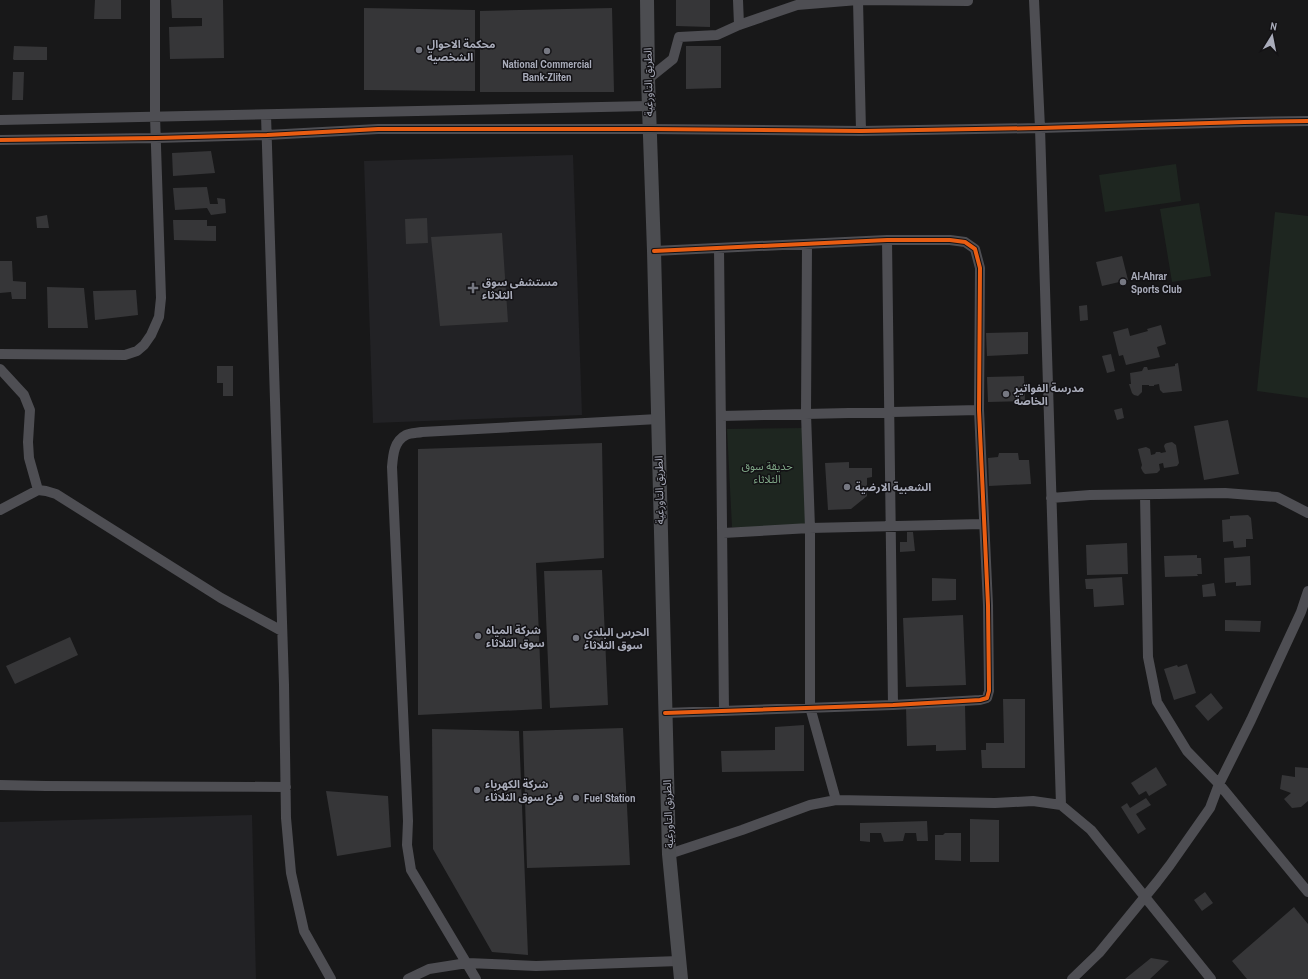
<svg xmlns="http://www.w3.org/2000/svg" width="1308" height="979" viewBox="0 0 1308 979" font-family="'Archivo Narrow','Noto Sans Arabic',sans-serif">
  <rect width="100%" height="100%" fill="#181819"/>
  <path fill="#222225" d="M573 155 582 415 373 423 364 161Z
    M252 815 256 979H0V822Z"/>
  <path fill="#1e2620" d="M1176 164 1181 201 1105 212 1099 175Z
    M1199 203 1211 276 1172 282 1160 209Z
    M1275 212 1308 216V398L1257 391Z
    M804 428 806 527H732L727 429Z"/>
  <path fill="#363638" d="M95 0H121V19H94Z
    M171 0H223L224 58 170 59 169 27 202 26V18H172Z
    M676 0H710V27L676 26Z
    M364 8 475 10V91L364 90Z
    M612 8 614 92H480V11Z
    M14 46 47 47V60H14L13 59Z
    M686 46H721V88L686 89Z
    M13 72H24L23 100H12Z
    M211 151 215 173 173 176 172 153Z
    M207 187 210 204H218L217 198 225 199 226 213 211 215 207 208 175 210 173 188Z
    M47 215 49 228H37L36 217Z
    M427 218 428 243 406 244 405 219Z
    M173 220H207V226H216V241L174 240Z
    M502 233 508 322 440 326 431 237Z
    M1122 256 1128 280 1102 286 1096 262Z
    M0 261H12L13 281 26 282V299H12L11 292 0 293Z
    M47 287 84 288 88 328H48Z
    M136 290 138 315 95 320 93 291Z
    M1087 305 1088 320 1080 321 1079 306Z
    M1161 325 1166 344 1157 347 1160 357 1126 365 1123 355 1119 356 1113 332 1128 328 1130 336 1148 331 1147 329Z
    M1028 332V354L987 356 986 333Z
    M1111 354 1115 371 1107 373 1102 356Z
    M1178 363 1182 391 1163 393 1160 390 1159 384 1154 385V386H1149V385H1142V392L1138 396 1134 395 1132 393 1129 384H1131L1130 373 1142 371 1144 367H1147L1148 370 1175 366V364Z
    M217 366H233V396H223V383H217Z
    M1024 376 1025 401 988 402 987 377Z
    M1122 408 1124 418 1117 420 1114 410Z
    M1228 420 1239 474 1204 480 1194 426Z
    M1172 442 1176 445 1179 463 1177 466 1164 468 1163 463 1159 464 1160 470 1157 473 1145 474 1143 472 1141 468 1142 465 1138 449 1146 447 1150 449 1151 455 1155 454 1156 452H1160L1161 453 1166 452 1164 446 1165 444 1167 443Z
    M602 443 604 558 536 563 542 709 418 715V449Z
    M999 453H1018L1019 460H1029L1031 484 989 486 988 458 998 457Z
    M849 462V468H872V477L867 478V496L851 509 828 510 825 463Z
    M1248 515 1251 518 1253 539H1246V547L1234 548 1233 541 1223 542 1222 520 1230 519V516Z
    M907 532H913L915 551 900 552V542H907Z
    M1127 543 1128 574 1087 575 1086 545Z
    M1197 555V558H1201L1202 574H1197L1198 576 1165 577 1164 556Z
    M1250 556 1251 585 1236 586V582L1225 583 1224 558Z
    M602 570 608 705 550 708 544 571Z
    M1122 577 1124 605 1094 607 1093 589H1086L1085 579Z
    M932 578 956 579V600L932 601Z
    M1214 583 1216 596 1203 597 1202 585Z
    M963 615 966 685 906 687 903 618Z
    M1225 620 1261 621 1260 632 1225 631Z
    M70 637 78 655 15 684 6 666Z
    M1187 664 1196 693 1174 700 1164 669 1177 665 1178 667Z
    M1211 693 1223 708 1208 721 1195 706Z
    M1003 699H1025V768H982L981 750H986V743H1004Z
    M965 705 966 750 936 751V745L907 746 906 707Z
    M804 725V771L722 772 721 751 775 750V727Z
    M623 728 630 865 527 868 523 731Z
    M432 729 519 731 528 955 492 952 433 849Z
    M1156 767 1167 785 1149 796 1146 791 1139 795 1131 783Z
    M1295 767 1308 768V801L1301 807 1292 808 1284 799 1291 793 1280 789 1282 775 1295 777Z
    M326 791 388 796 391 847 337 856Z
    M1146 798 1151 805 1136 814 1146 829 1138 834 1121 807 1127 803 1130 808Z
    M970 819 999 820V862H970Z
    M927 821 928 841H917L916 833H905L903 841 884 842 881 833H870V842L860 841V823Z
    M945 833H961V861L935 860V835H943Z
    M1205 892 1213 903 1202 911 1194 900Z
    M1294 907 1308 924V979H1247L1232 961Z
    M1151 958 1169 961 1150 979H1125Z"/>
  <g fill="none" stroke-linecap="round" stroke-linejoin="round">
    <path stroke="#4e4e53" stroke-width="10" d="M738 0 739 25
      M858 0 861 131
      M1034 0 1040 128 1061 805
      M648 79 673 59 679 37 717 35 739 25 797 5 858 0 968 1V0
      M266 115 284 685 286 818 291 873 304 931 331 979
      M0 120 648 106
      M0 140 156 138 267 135 378 129H650L861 131 1040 128 1244 122 1308 121
      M887 240 893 705
      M807 245 806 414 810 528V707L836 800
      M719 248 724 711
      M654 251 887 240H950L965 242 975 249 980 268 979 410 988 605 989 691 987 698 980 700 893 705 665 713
      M0 354 125 355 137 351 144 345 151 335 159 317 161 298 155 116V0
      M0 369 24 395 30 410 28 442 29 458 38 490
      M721 416 979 410
      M1145 495 1148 657 1157 702 1187 751 1219 784 1308 892
      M1051 498 1090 495 1225 493 1277 497 1308 513
      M0 510 38 490 46 491 56 494 221 598 282 631
      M723 533 810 528 983 524
      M0 785 46 786 286 787
      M669 854 742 830 810 805 836 800 995 803 1033 801 1061 805 1091 830 1211 979
      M408 979 429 969 467 963 536 966 679 961
      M476 979 411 870 407 845 408 821 392 467C393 455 394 441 406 435 410 433 417 433 422 432L658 419
      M1072 979 1099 953 1157 882 1170 865 1210 808 1219 784 1251 720 1301 612 1308 591"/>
    <path stroke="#4c4d51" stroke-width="14" d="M647 0 648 79 654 251 669 854 681 979"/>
    <g stroke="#131215" stroke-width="6">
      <path id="cycleway" d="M0 140 156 138 267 135 378 129H650L861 131 1040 128 1244 122 1308 121
        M654 251 887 240H950L965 242 975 249 980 268 979 410 988 605 989 691 987 698 980 700 893 705 665 713"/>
    </g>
    <use href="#cycleway" stroke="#e95d12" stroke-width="4"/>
  </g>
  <g fill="#767882" stroke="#131215" stroke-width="1.5">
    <circle cx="419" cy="50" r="4"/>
    <circle cx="547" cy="51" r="4"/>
    <circle cx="1123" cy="282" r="4"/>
    <path d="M471 282h4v4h4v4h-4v4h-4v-4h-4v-4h4z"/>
    <circle cx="1006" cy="394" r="4"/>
    <circle cx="847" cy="487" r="4"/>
    <circle cx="478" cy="636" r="4"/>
    <circle cx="576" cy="638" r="4"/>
    <circle cx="477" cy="790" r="4"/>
    <circle cx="576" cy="798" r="4"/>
  </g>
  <g text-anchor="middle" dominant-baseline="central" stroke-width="3" stroke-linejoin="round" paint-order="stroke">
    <g font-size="11" font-weight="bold" fill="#a9acba" stroke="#131215" text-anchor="start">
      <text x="427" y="44">محكمة الاحوال<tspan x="427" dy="13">الشخصية</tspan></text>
      <text x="547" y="64" text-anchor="middle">National Commercial<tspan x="547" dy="13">Bank-Zliten</tspan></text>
      <text x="1131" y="276">Al-Ahrar<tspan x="1131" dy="13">Sports Club</tspan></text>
      <text x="482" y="282">مستشفى سوق<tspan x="482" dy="13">الثلاثاء</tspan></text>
      <text x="1014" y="388">مدرسة الفواتير<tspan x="1014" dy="13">الخاصة</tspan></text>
      <text x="855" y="487">الشعبية الارضية</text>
      <text x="486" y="630">شركة المياه<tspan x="486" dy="13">سوق الثلاثاء</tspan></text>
      <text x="584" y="632">الحرس البلدي<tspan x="584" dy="13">سوق الثلاثاء</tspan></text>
      <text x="485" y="784">شركة الكهرباء<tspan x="485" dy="13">فرع سوق الثلاثاء</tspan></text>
      <text x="584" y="798">Fuel Station</text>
    </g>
    <g font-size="11" fill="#a9acba" stroke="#131215">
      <text transform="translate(648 82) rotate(-91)">الطريق التاورغية</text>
      <text transform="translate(659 490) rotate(-91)">الطريق التاورغية</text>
      <text transform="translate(668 814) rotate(-92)">الطريق التاورغية</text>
    </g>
    <g font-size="11" fill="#7fa686" stroke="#131215">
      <text x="767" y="466">حديقة سوق<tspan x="767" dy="13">الثلاثاء</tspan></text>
    </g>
  </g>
  <g transform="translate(1272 36) rotate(10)" stroke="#131215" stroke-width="3" paint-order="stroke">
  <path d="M0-3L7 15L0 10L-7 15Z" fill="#a9acba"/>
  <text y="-6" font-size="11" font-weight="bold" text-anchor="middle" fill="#a9acba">N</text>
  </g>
</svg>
